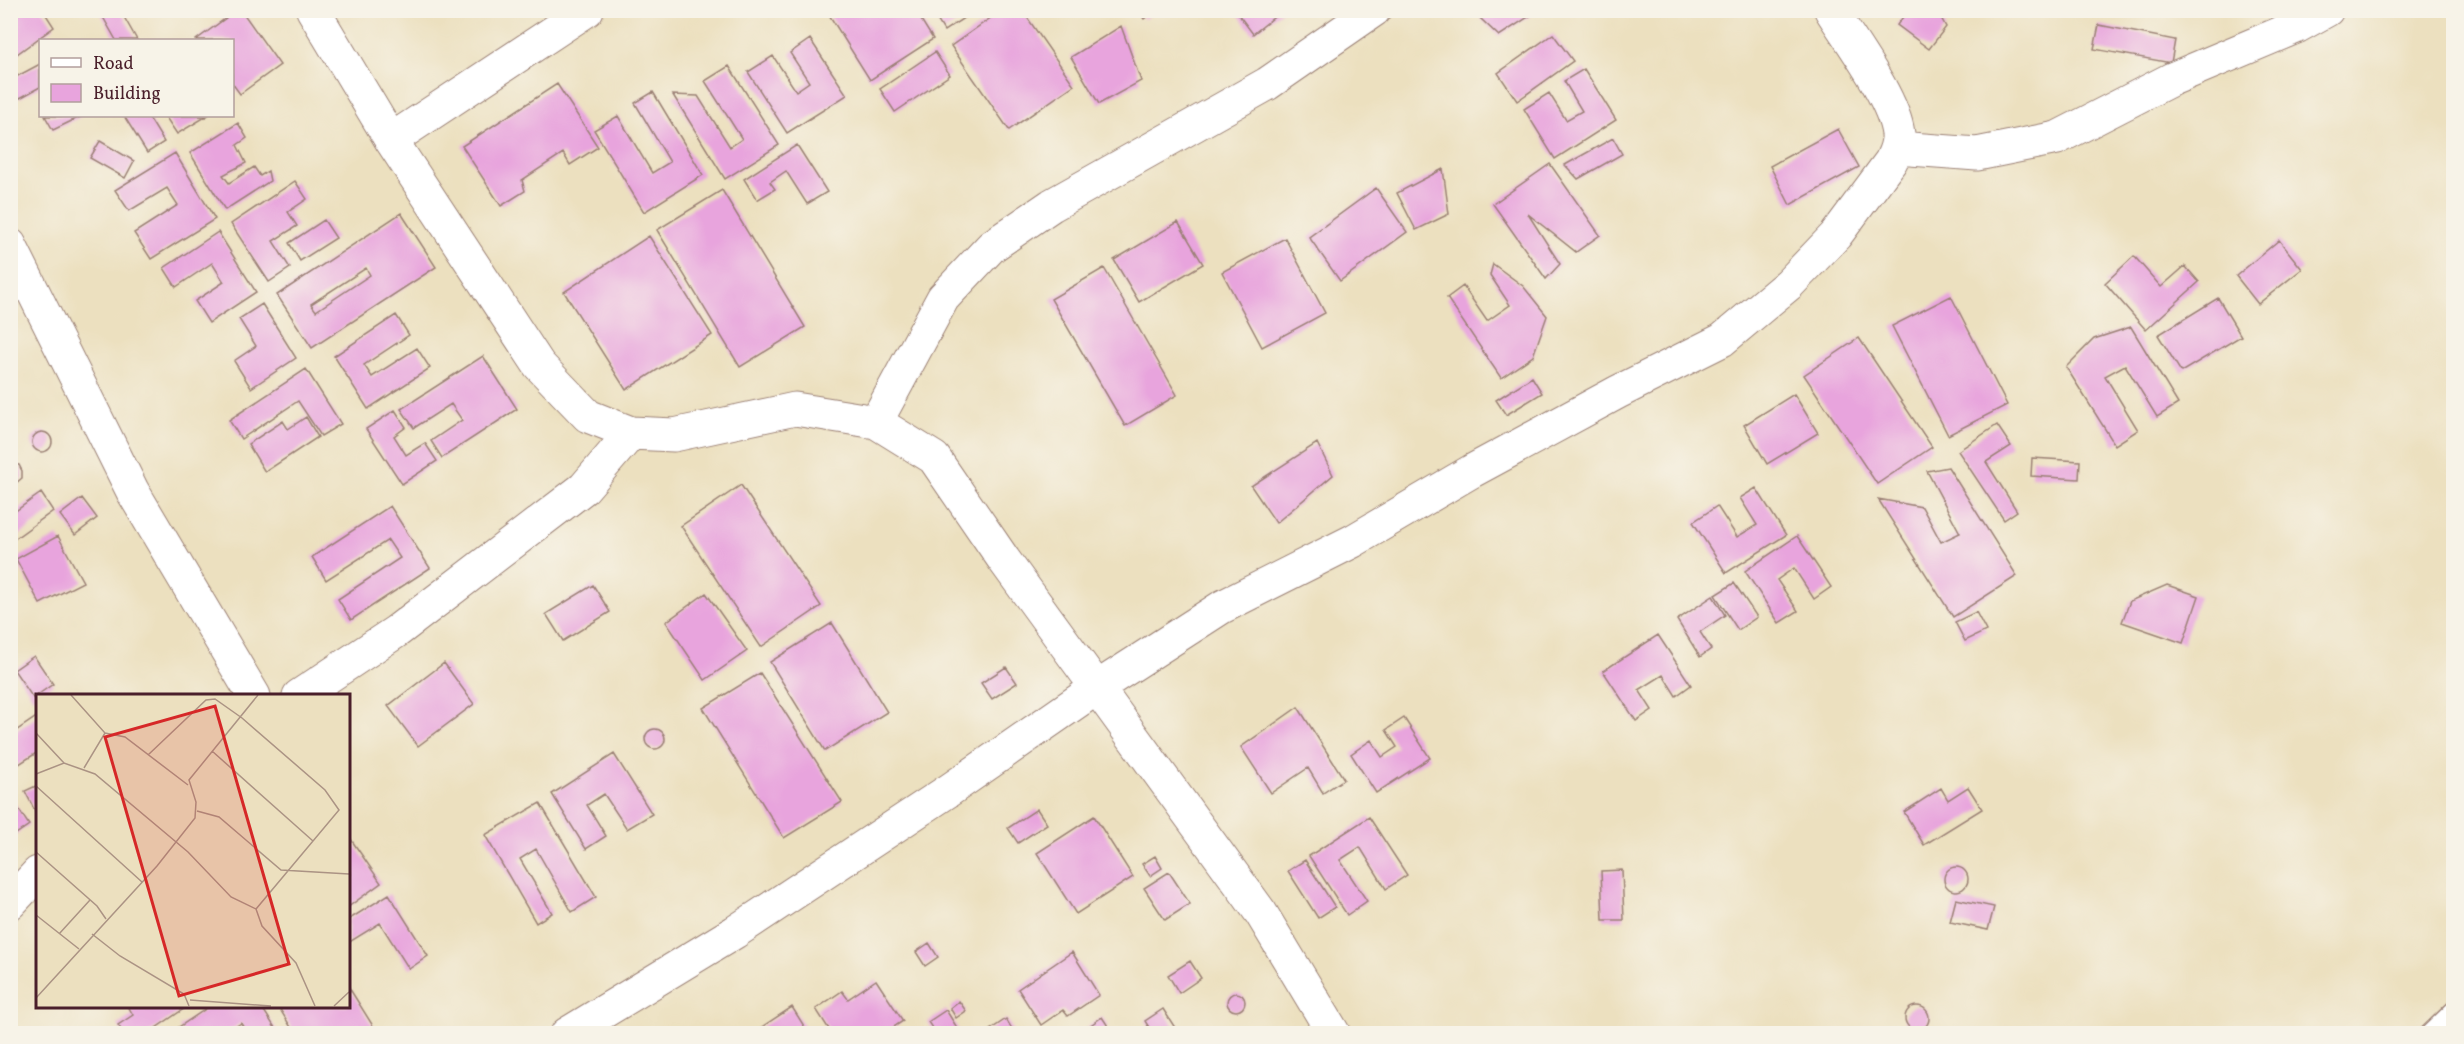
<svg xmlns="http://www.w3.org/2000/svg" width="2464" height="1044" viewBox="0 0 2464 1044" font-family="Vollkorn,serif">
  <rect width="100%" height="100%" fill="#f7f3e8"/>
  <filter id="ink" filterUnits="userSpaceOnUse"><feTurbulence type="fractalNoise" baseFrequency=".0167" numOctaves="2"/><feDisplacementMap in="SourceGraphic" scale="12" xChannelSelector="R" yChannelSelector="G"/><feConvolveMatrix kernelMatrix="1 2 1 2 8 2 1 2 1" color-interpolation-filters="sRGB"/></filter>
  <filter id="wash" filterUnits="userSpaceOnUse"><feTurbulence type="fractalNoise" baseFrequency=".008" numOctaves="4" result="noise"/><feDisplacementMap in="SourceGraphic" scale="24" xChannelSelector="R" yChannelSelector="G"/><feGaussianBlur stdDeviation="1.35" result="paint"/><feColorMatrix in="noise" values="0 0 0 0 0 0 0 0 0 0 0 0 0 0 0 0 0 1.4 0 .05"/><feComposite in="paint" operator="in"/></filter>
  <g filter="url(#wash)">
    <rect width="100%" height="100%" fill="#ece0bf"/>
    <g id="blocks">
      <path fill="#e8a4dd" fill-rule="evenodd" d="M10 10H43L54 27 10 59Z
        M99 10H120L137 40H116Z
        M237 10H241L280 65 240 94 232 83V40H196Z
        M826 10H915L933 39 870 80Z
        M931 10H976L944 31Z
        M1002 10H1022L1074 85 1009 130 951 46Z
        M1138 10H1156L1144 19Z
        M1235 10H1283L1253 34Z
        M1492 10H1539L1499 36 1480 18Z
        M1908 10H1942L1939 14 1946 27 1929 49 1897 25Z
        M2099 25 2175 40 2171 63 2094 49Z
        M1121 26 1141 81 1099 104 1071 57Z
        M1553 34 1573 61 1517 101 1498 73Z
        M810 39 847 95 787 133 748 72 773 56 796 91 809 82 790 53Z
        M935 52 950 75 895 112 880 89Z
        M40 64V87L20 98 10 89V80Z
        M729 66 779 145 725 179 673 95 698 96 730 147 742 139 705 81Z
        M1584 69 1616 120 1555 159 1524 109 1549 93 1566 120 1582 111 1564 81Z
        M557 84 598 147 570 165 563 153 522 180 525 191 501 206 462 146Z
        M653 92 703 175 644 212 594 130 618 116 652 173 670 162 635 103Z
        M45 116H82L53 130Z
        M124 116H148L164 142 147 153Z
        M165 116H207L177 134Z
        M238 123 247 138 237 145 246 163 223 175 229 183 254 167 260 176 268 171 270 181 225 210 190 153Z
        M1838 129 1859 167 1790 205 1770 166Z
        M1613 138 1622 154 1578 179 1565 165Z
        M100 141 134 161 125 178 90 158Z
        M797 145 827 192 807 204 786 171 770 182 775 189 757 200 744 179Z
        M175 153 215 219 151 259 134 233 178 205 167 188 129 211 115 190Z
        M1550 164 1600 235 1576 252 1528 214 1560 264 1546 279 1493 204Z
        M1443 169 1449 214 1416 230 1397 193Z
        M295 181 307 199 288 212 297 226 273 241 290 268 269 282 231 224Z
        M1376 188 1407 232 1340 281 1309 237Z
        M722 190 805 327 740 367 657 230Z
        M401 213 436 267 312 348 277 295ZM366 268 370 275 316 311 311 304Z
        M324 220 336 238 300 261 289 243Z
        M1178 222 1203 264 1139 302 1114 260Z
        M218 232 256 292 209 323 195 301 224 282 212 263 176 287 164 268Z
        M649 236 712 335 626 390 564 292Z
        M1285 238 1325 313 1262 347 1222 272Z
        M2279 240 2302 269 2258 304 2236 276Z
        M2134 256 2161 287 2185 266 2199 282 2146 330 2105 283Z
        M1493 264 1523 286 1547 316 1533 356 1501 378 1447 298 1463 286 1487 321 1510 305 1490 275Z
        M1104 268 1177 395 1125 426 1051 299Z
        M1951 296 2007 405 1948 435 1892 326Z
        M2218 298 2241 336 2181 372 2158 335Z
        M262 304 296 358 251 388 234 361 256 346 239 319Z
        M396 315 409 335 364 365 372 377 417 348 430 368 368 409 334 356Z
        M2131 327 2178 404 2157 417 2125 365 2105 376 2138 430 2115 445 2066 367 2094 339Z
        M1859 338 1932 447 1877 484 1804 375Z
        M483 356 517 409 442 458 431 441 462 420 451 404 414 428 401 409Z
        M306 369 341 424 321 436 298 401 241 439 229 420Z
        M1532 377 1542 393 1506 415 1496 400Z
        M1794 394 1818 433 1767 464 1744 425Z
        M395 410 406 427 394 436 406 455 425 443 437 461 402 484 366 429Z
        M306 417 318 437 265 472 248 444 283 421 288 429Z
        M1997 425 2011 446 1986 462 2017 511 2004 520 1958 451Z
        M32 442a10 10 0 1 1 20 0a10 10 0 1 1-20 0Z
        M1317 443 1333 475 1276 523 1251 486Z
        M2032 458 2080 461 2079 479 2031 476Z
        M10 464 19 465 22 471V478L16 483 10 484Z
        M1948 467 2017 576 1953 617 1878 499 1922 507 1941 542 1960 533 1927 471Z
        M741 485 821 606 761 647 681 526Z
        M1756 488 1786 535 1726 573 1693 522 1717 506 1737 537 1757 525 1740 498Z
        M41 493 53 511 10 542V515Z
        M82 498 97 518 75 535 60 515Z
        M390 506 430 568 351 620 338 599 400 558 388 540 326 580 312 557Z
        M58 536 83 582 40 604 16 559Z
        M1797 536 1831 587 1814 599 1794 568 1777 580 1798 611 1779 623 1745 571Z
        M1734 583 1757 617 1738 630 1715 595Z
        M593 585 610 612 563 641 546 614Z
        M2167 585 2199 596 2183 643 2122 622 2130 601Z
        M706 593 747 651 705 680 666 622Z
        M1713 596 1725 615 1700 632 1711 649 1700 657 1677 620Z
        M1976 612 1986 631 1965 641 1955 622Z
        M832 623 887 712 825 751 770 662Z
        M1658 635 1691 685 1676 696 1663 675 1639 690 1652 710 1636 721 1603 671Z
        M34 656 53 684 33 698 14 670Z
        M444 663 474 704 418 746 388 706Z
        M1006 667 1017 683 992 699 981 683Z
        M760 673 842 802 784 838 703 708Z
        M1298 707 1344 779 1323 793 1308 768 1271 793 1241 747Z
        M38 716V752L16 766 10 758V735Z
        M1404 718 1430 758 1376 793 1351 754 1371 740 1382 757 1397 747 1386 730Z
        M645 739a10 10 0 1 1 20 0a10 10 0 1 1-20 0Z
        M614 754 652 814 627 829 604 794 587 805 606 836 586 849 552 794Z
        M38 785V817L25 791Z
        M1968 787 1982 809 1924 845 1904 812 1941 788 1948 800Z
        M10 796 29 825 10 838Z
        M540 803 596 897 572 912 536 849 520 859 552 913 536 923 485 835Z
        M1037 809 1047 824 1018 843 1008 828Z
        M1094 816 1133 877 1076 914 1037 853Z
        M1369 817 1407 875 1386 889 1360 847 1340 860 1367 901 1347 915 1309 856Z
        M348 835 381 883 348 907V876L351 874 348 869Z
        M1155 856 1162 868 1150 876 1142 864Z
        M1305 860 1335 907 1318 918 1288 871Z
        M1944 879a12 12 0 1 1 24 0a12 12 0 1 1-24 0Z
        M1622 870 1624 920H1603L1601 871Z
        M1169 872 1190 904 1165 920 1144 888Z
        M389 894 428 956 409 969 380 923 348 943V920Z
        M1956 899 1994 907 1988 930 1950 922Z
        M929 943 938 957 925 966 916 952Z
        M1072 952 1099 995 1068 1016 1063 1010 1041 1025 1018 989Z
        M1190 961 1201 978 1179 993 1168 975Z
        M876 980 903 1021 883 1034H832L816 1009 842 991 848 999Z
        M348 986 378 1034H295L278 1006H348Z
        M1227 1002a9 9 0 1 1 18 0a9 9 0 1 1-18 0Z
        M959 1001 966 1011 956 1018 950 1008Z
        M128 1006H188L147 1034H124L118 1025 133 1015Z
        M210 1006H261L279 1034H247L241 1023 225 1034H184L179 1027Z
        M1905 1018a12 12 0 1 1 24 0a12 12 0 1 1-24 0Z
        M792 1007 809 1034H751Z
        M1163 1009 1179 1034H1153L1145 1021Z
        M946 1010 961 1034H936L928 1022Z
        M1102 1017 1108 1026 1097 1034H1078Z
        M1006 1019 1015 1034H984Z"/>
    </g>
  </g>
  <g filter="url(#ink)">
    <use href="#blocks" fill-opacity="0" stroke="#9b8075" stroke-width="1.5"/>
    <g fill="none" stroke-linecap="round" stroke-linejoin="round">
      <g stroke="#9b8075" stroke-width="19">
        <path id="lane" d="M2428 1034 2454 1009"/>
      </g>
      <g stroke="#9b8075" stroke-width="35">
        <path id="street" d="M313 10 391 140 539 365 588 416 631 433 674 435 795 409 876 422 934 458 1004 560 1261 913 1334 1034
          M391 140 587 10
          M1897 148 1977 154 2057 138 2172 79 2298 26 2327 10
          M10 245 133 492 254 696
          M876 422 943 298 992 246 1052 205 1267 84 1374 10
          M299 696 397 631 584 488 631 433
          M10 903 38 873
          M567 1034 735 932 951 789 1098 687 1222 607 1353 541 1472 471 1618 392 1722 340 1789 284 1836 235 1891 161C1895 152 1899 145 1898 134 1894 99 1851 42 1831 10"/>
      </g>
      <use href="#lane" stroke="#fff" stroke-width="16"/>
      <use href="#street" stroke="#fff" stroke-width="33"/>
    </g>
  </g>
  <g transform="translate(36 694)">
    <rect width="314" height="314" fill="#ece0bf"/>
    <path fill="none" stroke="#ab9384" stroke-width="1.5" d="M35 1 69 39 48 74M0 39 28 69M69 39 89 43 152 91M176 57 277 147M0 80 28 69 59 80 152 158 195 203 220 215 303 116 289 96 206 24 179 5 170 6 112 61M0 92 106 188M161 117 183 123 245 176 313 180M0 158 61 212 70 225M220 215 226 232 260 269 279 312M0 221 43 255M23 240 54 206M56 240 84 262 148 300 153 312M0 304 121 172 159 124 160 108 153 86 222 1M154 306 235 312M298 312 313 298"/>
    <path fill="#d62828" fill-opacity="0.15" stroke="#d62828" stroke-width="3" d="M179 12 253 270 143 302 69 43Z"/>
    <rect width="314" height="314" fill="none" stroke="#4a1f2b" stroke-width="3"/>
  </g>
  <rect width="2464" height="1044" fill="none" stroke="#f7f3e8" stroke-width="36"/>
  <rect x="39" y="39" width="195" height="78" fill="#f7f3e8" stroke="#b29e9c" stroke-width="1.5"/>
  <rect x="51" y="58" width="30" height="9" fill="#ffffff" stroke="#b29e9c" stroke-width="1.5"/>
  <text x="93" y="69" font-size="18" fill="#4a1f2b">Road</text>
  <rect x="51" y="84" width="30" height="18" fill="#e8a4dd" stroke="#b29e9c" stroke-width="1.5"/>
  <text x="93" y="99" font-size="18" fill="#4a1f2b">Building</text>
</svg>
